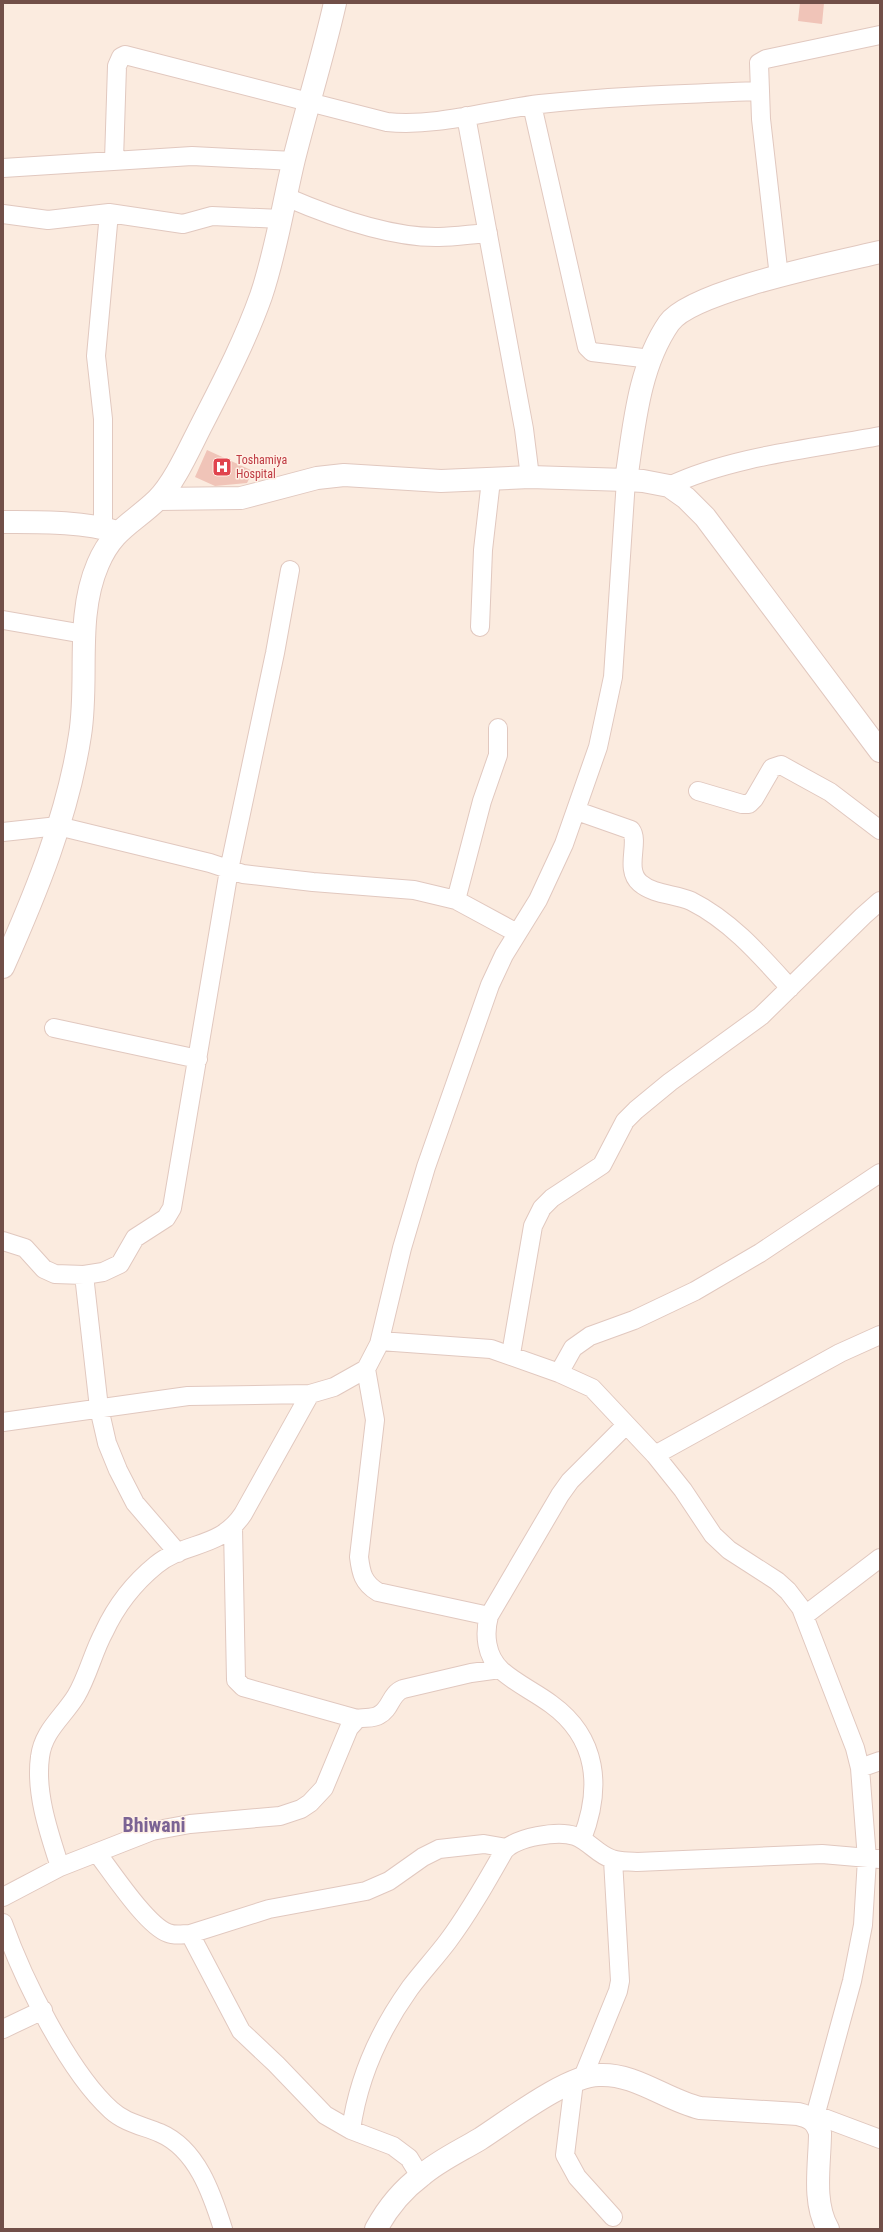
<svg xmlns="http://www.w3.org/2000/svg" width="883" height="2232" viewBox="0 0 883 2232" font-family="'Roboto Condensed',sans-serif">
  <rect width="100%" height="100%" fill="#fbebdf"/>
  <path fill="#f0c4b8" d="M800 3H824L822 24 798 21Z
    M207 450 253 471 247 483 215 486 195 477Z"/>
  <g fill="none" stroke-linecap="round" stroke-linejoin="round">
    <g stroke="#e1c8bf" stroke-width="20">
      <path id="minor" d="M532 105 587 347 592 352 651 359
        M466 116 524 429 530 477
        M114 160 117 66 121 57 125 55 387 122C438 127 489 110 540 104 613 96 686 94 759 91
        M3 168 192 156 294 161
        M286 197C330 216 391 238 439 237 455 237 472 234 488 233
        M3 214 48 220 109 213 183 224 212 216 281 219
        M779 277 761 119 759 63 766 59 880 35
        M669 486C732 456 811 449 880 436
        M103 527V419L96 356 109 213
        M3 620 84 634
        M480 627 483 550 491 480
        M698 791 742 804H749L754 799 772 768 781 765 830 792 880 830
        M577 811 631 830C640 842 624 869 640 883 654 895 675 894 691 901 731 921 761 956 790 988
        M3 832 58 826 210 863 243 874 313 882 414 890 456 900 517 933
        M456 900 482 801 498 755V728
        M54 1028 198 1059
        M3 1241 25 1248 44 1269 55 1274 84 1275 103 1272 120 1264 135 1238 166 1218 172 1208 229 870 275 653 290 570
        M84 1275 99 1408 107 1443 118 1470 135 1503 178 1553
        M380 1341 491 1349 559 1373 592 1388 655 1455 683 1490 713 1535 729 1550 777 1581 788 1591 801 1608 855 1748 860 1768 867 1859 863 1925 852 1981 814 2120
        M511 1354 533 1226 542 1208 552 1198 602 1165 625 1121 636 1110 670 1082 761 1016 863 916 880 901
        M559 1373 573 1348 590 1336 634 1320 695 1291 760 1253 880 1173
        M3 1422 188 1396 310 1394 334 1387 366 1369
        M655 1455 840 1353 880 1335
        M233 1528 236 1680 243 1687 357 1719
        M489 1616 378 1592C363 1583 361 1573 359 1557L375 1420 366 1369 379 1344 402 1248 426 1167 490 985 504 955 538 900 564 844 598 747 613 677 626 480
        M804 1616 880 1558
        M860 1768 880 1761
        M582 1839C602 1788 598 1738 551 1704 535 1692 515 1683 501 1670 486 1656 484 1634 489 1616L560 1495 570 1481 626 1425
        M97 1853C111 1871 147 1926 168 1933 175 1936 183 1934 190 1934L269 1909 366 1891 389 1881 423 1857 439 1849 484 1844 507 1848
        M60 1867C49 1833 35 1793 40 1757 43 1731 63 1717 76 1696 88 1676 93 1652 104 1632 116 1606 134 1583 156 1565 185 1541 220 1549 243 1514L310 1394
        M3 1897 60 1867 152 1831 190 1824 280 1816 301 1809 310 1803 324 1788 349 1728 357 1719C364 1717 373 1719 379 1715 391 1709 390 1694 403 1689L471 1673 500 1669
        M3 1923C23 1979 68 2071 111 2110 125 2123 144 2126 160 2133 197 2149 212 2194 223 2229
        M190 1934 241 2031 276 2064 325 2115 351 2130 393 2146 409 2158 420 2176
        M3 2029 43 2010
        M583 2077 618 1991 620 1981 613 1860
        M574 2082 565 2155 577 2177 613 2217
        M816 2115 880 2139
        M351 2130C358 2079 380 2030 410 1988 422 1972 436 1957 448 1941 469 1913 487 1881 504 1851 516 1837 558 1830 575 1836 589 1841 598 1855 612 1859 619 1862 629 1861 637 1862L822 1854 880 1859"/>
    </g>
    <g stroke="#e1c8bf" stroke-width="24">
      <path id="tertiary" d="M626 480C634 428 638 368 669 323 691 291 838 262 880 252
        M158 499 241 498 317 478 344 475 441 481 530 477 626 480 643 481 669 486 686 498 705 517 880 751
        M3 522C38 522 84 521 117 532
        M3 967C36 893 68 815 80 735 89 680 75 617 98 564 113 529 132 524 157 500 175 482 190 447 202 424 223 383 245 341 261 296 276 252 283 205 294 159 307 107 323 56 335 3
        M376 2229C387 2209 402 2190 421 2176 438 2161 460 2151 480 2139 508 2121 568 2075 599 2075 635 2073 666 2100 700 2108L798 2114C810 2117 816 2120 820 2133 820 2163 812 2202 828 2229"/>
    </g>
    <use href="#minor" stroke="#fff" stroke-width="18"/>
    <use href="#tertiary" stroke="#fff" stroke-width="22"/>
  </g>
  <defs>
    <g id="hospital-square" transform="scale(1)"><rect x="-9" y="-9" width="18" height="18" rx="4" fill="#e0444e" stroke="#fff0e5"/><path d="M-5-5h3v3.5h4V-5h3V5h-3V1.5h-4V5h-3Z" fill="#fff"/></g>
  </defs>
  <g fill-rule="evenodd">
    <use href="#hospital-square" x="222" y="467"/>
  </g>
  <g text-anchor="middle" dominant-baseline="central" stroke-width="3" stroke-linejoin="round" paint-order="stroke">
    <g font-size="12" fill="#be3a42" stroke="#fff0e5" text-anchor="start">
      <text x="236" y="460">Toshamiya<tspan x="236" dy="14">Hospital</tspan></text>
    </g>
    <g font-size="20" font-weight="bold" fill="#7b6394" stroke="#fff0e5">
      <text x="154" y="1825">Bhiwani</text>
    </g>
  </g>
  <rect width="883" height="2232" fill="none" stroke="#714f48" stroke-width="8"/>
</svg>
